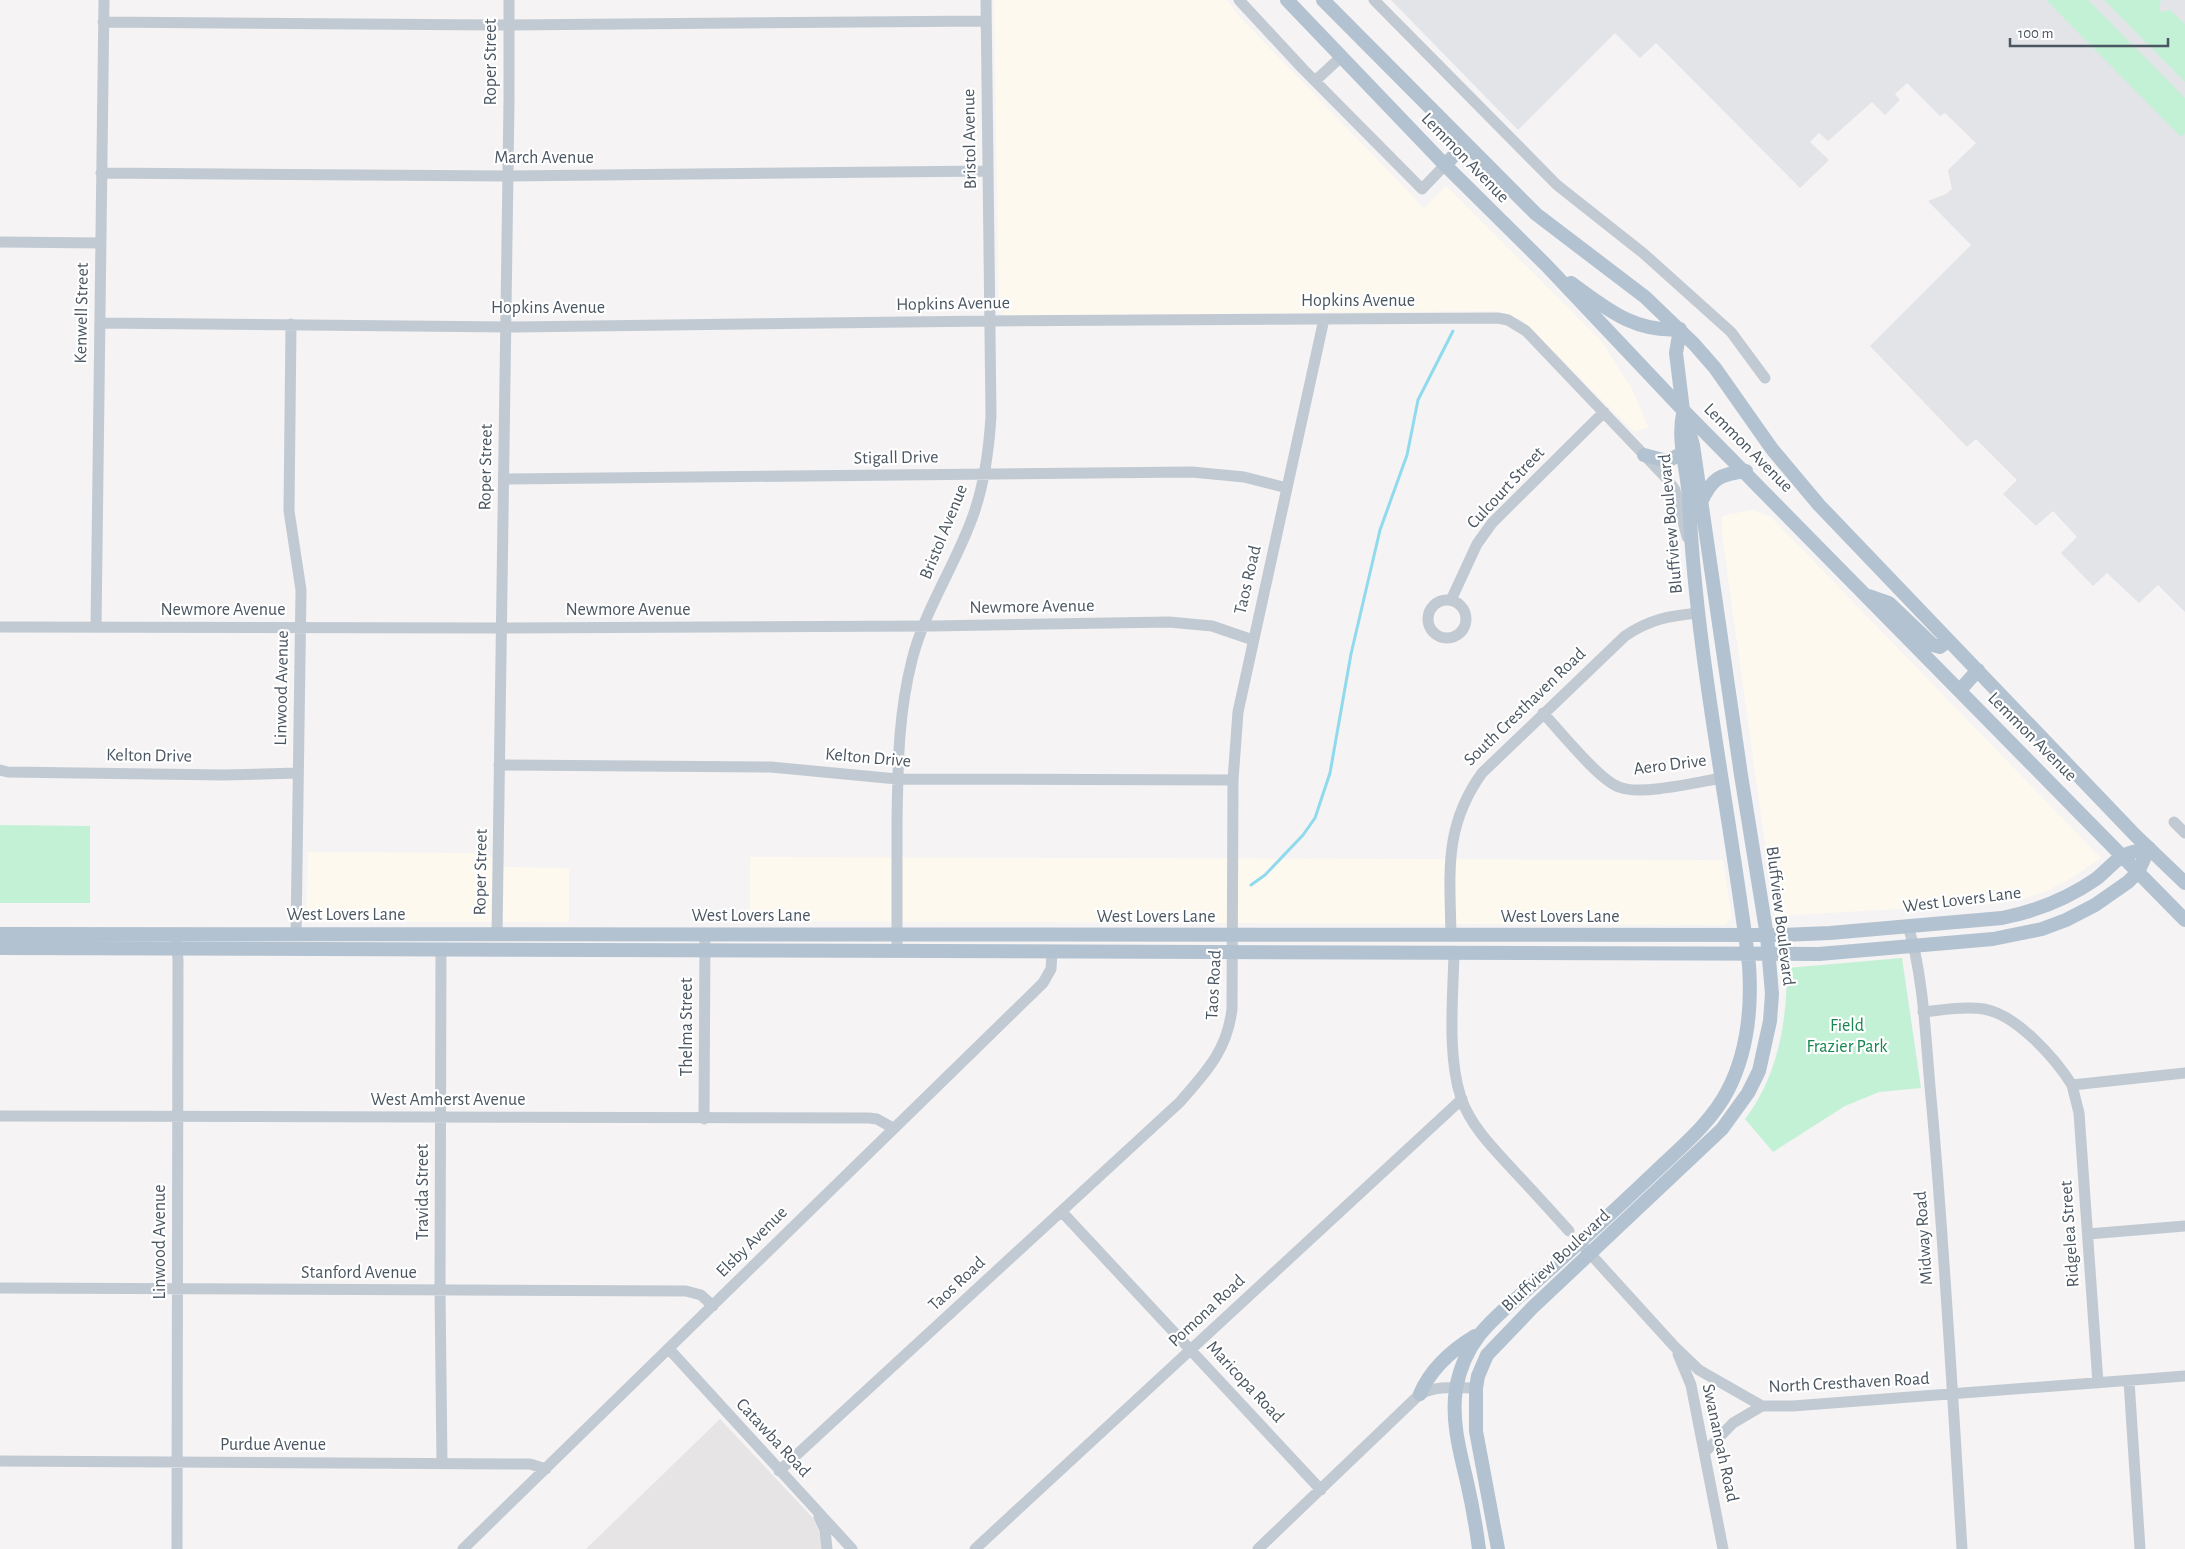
<svg xmlns="http://www.w3.org/2000/svg" width="2185" height="1549" viewBox="0 0 2185 1549" font-family="'Alegreya Sans',sans-serif">
  <rect width="100%" height="100%" fill="#f5f3f3"/>
  <path fill="#fdf9ef" d="M994 0H1227L1240 17 1286 65 1424 208 1446 186 1601 341 1631 387 1648 427 1634 432 1522 320 1494 311 1006 316 999 312Z
    M1751 510 1770 516 2101 858 2073 877 2049 890 2021 900 1992 904 1775 916 1722 535V516Z
    M308 852 485 853 506 867 569 868V922H306Z
    M750 857 1723 860 1732 918 1725 925 750 921Z"/>
  <path fill="#e6e4e5" d="M720 1419 813 1518 821 1536V1549H586Z"/>
  <path fill="#e2e4e7" d="M1391 0H2185V612L2158 585 2139 603 2107 573 2093 586 2061 553 2077 537 2053 511 2036 526 2003 494 2017 480 1976 439 1967 447 1870 346 1971 245 1928 201 1946 194 1952 189 1948 170 1976 143 1945 113 1940 116 1907 83 1895 94 1900 100 1885 115 1872 102 1828 141 1819 133 1810 142 1829 160 1800 188 1656 43 1640 58 1615 33 1518 130Z"/>
  <path fill="#c3f1d5" d="M2046 0H2088L2185 98V133L2181 137Z
    M2104 0H2161L2159 10 2162 12 2170 10 2185 24V82Z
    M0 825 90 826V903H0Z
    M1902 958 1921 1088 1879 1092 1845 1106 1773 1152 1745 1119C1778 1076 1787 1022 1787 968Z"/>
  <g fill="none" stroke-linecap="round" stroke-linejoin="round">
    <path stroke="#90daee" stroke-width="3" d="M1251 885 1265 875 1303 835 1315 818 1330 773 1351 654 1380 530 1407 455 1418 400 1453 331"/>
    <path stroke="#c1cad2" stroke-width="11" d="M1239 0 1303 69 1422 189 1445 165
      M1374 0 1557 185 1643 253 1731 332 1765 378
      M103 22 495 25 986 21
      M1315 81 1341 57
      M101 173 508 176 988 171
      M0 242 101 243
      M100 323 515 327 989 321 1498 318 1508 320 1526 331 1668 480 1675 490 1687 537
      M291 324 289 511 301 590 296 934
      M504 479 1192 472 1244 477 1287 488
      M1428 619a19 19 0 1 1 38 0a19 19 0 1 1-38 0Z
      M1451 600 1477 544 1492 523 1604 412
      M0 627 501 628 933 626 1169 622 1212 626 1253 640
      M96 627 104 0
      M1543 713C1560 731 1599 780 1619 787 1641 796 1698 782 1722 778
      M499 765 771 767 897 779 1233 780
      M0 770 8 772 224 775 298 773
      M2174 822 2185 833
      M1908 926C1925 979 1926 1052 1932 1108 1945 1255 1953 1402 1962 1549
      M176 934 178 960 177 1549
      M497 934 509 101V0
      M1451 936C1450 874 1443 827 1482 773L1625 636C1650 619 1669 616 1698 613
      M441 951 440 1291 442 1463
      M897 951C897 908 897 865 897 822 898 765 898 715 912 660 925 608 957 563 974 513 985 481 989 449 991 416L986 0
      M1454 953C1453 998 1447 1055 1461 1098 1471 1127 1495 1150 1515 1172 1533 1191 1551 1211 1569 1231
      M1923 1012C1943 1010 1964 1006 1984 1009 2017 1015 2055 1058 2072 1085L2185 1073
      M2072 1085 2079 1113 2098 1383
      M0 1116 869 1118 877 1119 893 1128
      M704 1119 705 934
      M1062 1212 1321 1490
      M2088 1234 2185 1226
      M1585 1248 1674 1346 1699 1370 1762 1406H1793L2185 1376
      M0 1288 686 1291 701 1295 713 1306
      M669 1349 852 1549
      M1678 1354 1691 1385 1723 1549
      M2129 1381 2140 1549
      M1705 1452 1733 1423 1762 1406
      M0 1461 530 1464 546 1469
      M779 1471 1180 1102C1206 1072 1227 1051 1232 1009L1233 780 1238 712 1324 319
      M819 1517 825 1530 827 1549
      M463 1549 1043 983 1051 969 1052 952
      M975 1549 1462 1099
      M1258 1549 1420 1394C1437 1385 1456 1388 1476 1388"/>
    <path stroke="#b3c2d1" stroke-width="14" d="M1287 0 1445 165 1546 265 1683 410 2185 920
      M1323 0 1536 214 1645 297 1694 344 1715 368 1772 449 1819 505 2135 835 2185 883
      M1445 165 1465 144
      M1571 283C1606 308 1634 333 1680 329
      M1644 455 1667 461 1683 453
      M1701 502C1712 478 1720 474 1746 471
      M1869 596 1889 603 1933 645 1940 647 1948 641
      M1960 690 1978 670
      M0 934 1782 935 1830 933 2002 918C2037 911 2067 899 2096 879 2105 872 2113 862 2123 856 2130 852 2141 850 2149 848
      M0 948 1819 954 1993 939 2042 929 2066 920 2095 905 2128 882 2138 872 2149 848
      M1420 1394C1431 1368 1452 1350 1475 1336
      M1479 1549C1476 1526 1472 1504 1467 1482 1460 1452 1451 1420 1456 1389 1465 1337 1496 1317 1532 1285 1574 1248 1615 1210 1655 1172 1681 1147 1711 1123 1728 1090 1748 1051 1752 1008 1749 965 1730 810 1696 656 1689 500 1688 471 1677 443 1683 414
      M1498 1549 1476 1431V1388L1478 1376 1487 1355 1532 1308 1722 1129 1748 1093 1759 1071 1770 1021 1772 994 1767 936 1741 775 1693 445 1683 410 1676 353 1680 329"/>
  </g>
  <g text-anchor="middle" dominant-baseline="central" stroke-width="4.5" stroke-linejoin="round" paint-order="stroke">
    <g font-size="18" fill="#4a5661" stroke="#fff">
      <text transform="translate(491 62) rotate(-90)">Roper Street</text>
      <text transform="translate(970 139) rotate(-91)">Bristol Avenue</text>
      <text x="544" y="158">March Avenue</text>
      <text transform="translate(1465 158) rotate(46)">Lemmon Avenue</text>
      <text x="1358" y="301">Hopkins Avenue</text>
      <text transform="translate(953 304) rotate(-1)">Hopkins Avenue</text>
      <text x="548" y="308">Hopkins Avenue</text>
      <text transform="translate(82 313) rotate(-89)">Kenwell Street</text>
      <text transform="translate(1748 448) rotate(45)">Lemmon Avenue</text>
      <text transform="translate(896 458) rotate(-1)">Stigall Drive</text>
      <text transform="translate(486 467) rotate(-89)">Roper Street</text>
      <text transform="translate(1506 488) rotate(-47)">Culcourt Street</text>
      <text transform="translate(1671 524) rotate(-95)">Bluffview Boulevard</text>
      <text transform="translate(944 532) rotate(-68)">Bristol Avenue</text>
      <text transform="translate(1248 580) rotate(-77)">Taos Road</text>
      <text transform="translate(1032 607) rotate(-1)">Newmore Avenue</text>
      <text x="223" y="610">Newmore Avenue</text>
      <text x="628" y="610">Newmore Avenue</text>
      <text transform="translate(282 688) rotate(-89)">Linwood Avenue</text>
      <text transform="translate(1525 707) rotate(-44)">South Cresthaven Road</text>
      <text transform="translate(2032 737) rotate(45)">Lemmon Avenue</text>
      <text transform="translate(149 756) rotate(1)">Kelton Drive</text>
      <text transform="translate(868 758) rotate(5)">Kelton Drive</text>
      <text transform="translate(1670 765) rotate(-7)">Aero Drive</text>
      <text transform="translate(481 872) rotate(-89)">Roper Street</text>
      <text transform="translate(1962 900) rotate(-7)">West Lovers Lane</text>
      <text x="346" y="915">West Lovers Lane</text>
      <text x="751" y="916">West Lovers Lane</text>
      <text transform="translate(1780 916) rotate(83)">Bluffview Boulevard</text>
      <text x="1156" y="917">West Lovers Lane</text>
      <text x="1560" y="917">West Lovers Lane</text>
      <text transform="translate(1214 985) rotate(-87)">Taos Road</text>
      <text transform="translate(687 1027) rotate(-90)">Thelma Street</text>
      <text x="448" y="1100">West Amherst Avenue</text>
      <text transform="translate(423 1192) rotate(-90)">Travida Street</text>
      <text transform="translate(2070 1234) rotate(-94)">Ridgelea Street</text>
      <text transform="translate(1924 1238) rotate(-94)">Midway Road</text>
      <text transform="translate(160 1242) rotate(-90)">Linwood Avenue</text>
      <text transform="translate(752 1242) rotate(-45)">Elsby Avenue</text>
      <text transform="translate(1556 1261) rotate(-43)">Bluffview Boulevard</text>
      <text x="359" y="1273">Stanford Avenue</text>
      <text transform="translate(957 1284) rotate(-43)">Taos Road</text>
      <text transform="translate(1207 1311) rotate(-43)">Pomona Road</text>
      <text transform="translate(1245 1382) rotate(47)">Maricopa Road</text>
      <text transform="translate(1849 1383) rotate(-3)">North Cresthaven Road</text>
      <text transform="translate(773 1438) rotate(47)">Catawba Road</text>
      <text transform="translate(1720 1443) rotate(78)">Swananoah Road</text>
      <text x="273" y="1445">Purdue Avenue</text>
    </g>
    <g font-size="18" fill="#17864f" stroke="#fff">
      <text x="1847" y="1026">Field<tspan x="1847" dy="21">Frazier Park</tspan></text>
    </g>
  </g>
  <path d="M2010 38v8h158v-8" fill="none" stroke="#4a5661" stroke-width="2.5"/>
  <text x="2018" y="38" font-size="15" fill="#4a5661" stroke="#ffffff" stroke-width="4" paint-order="stroke">100 m</text>
</svg>
